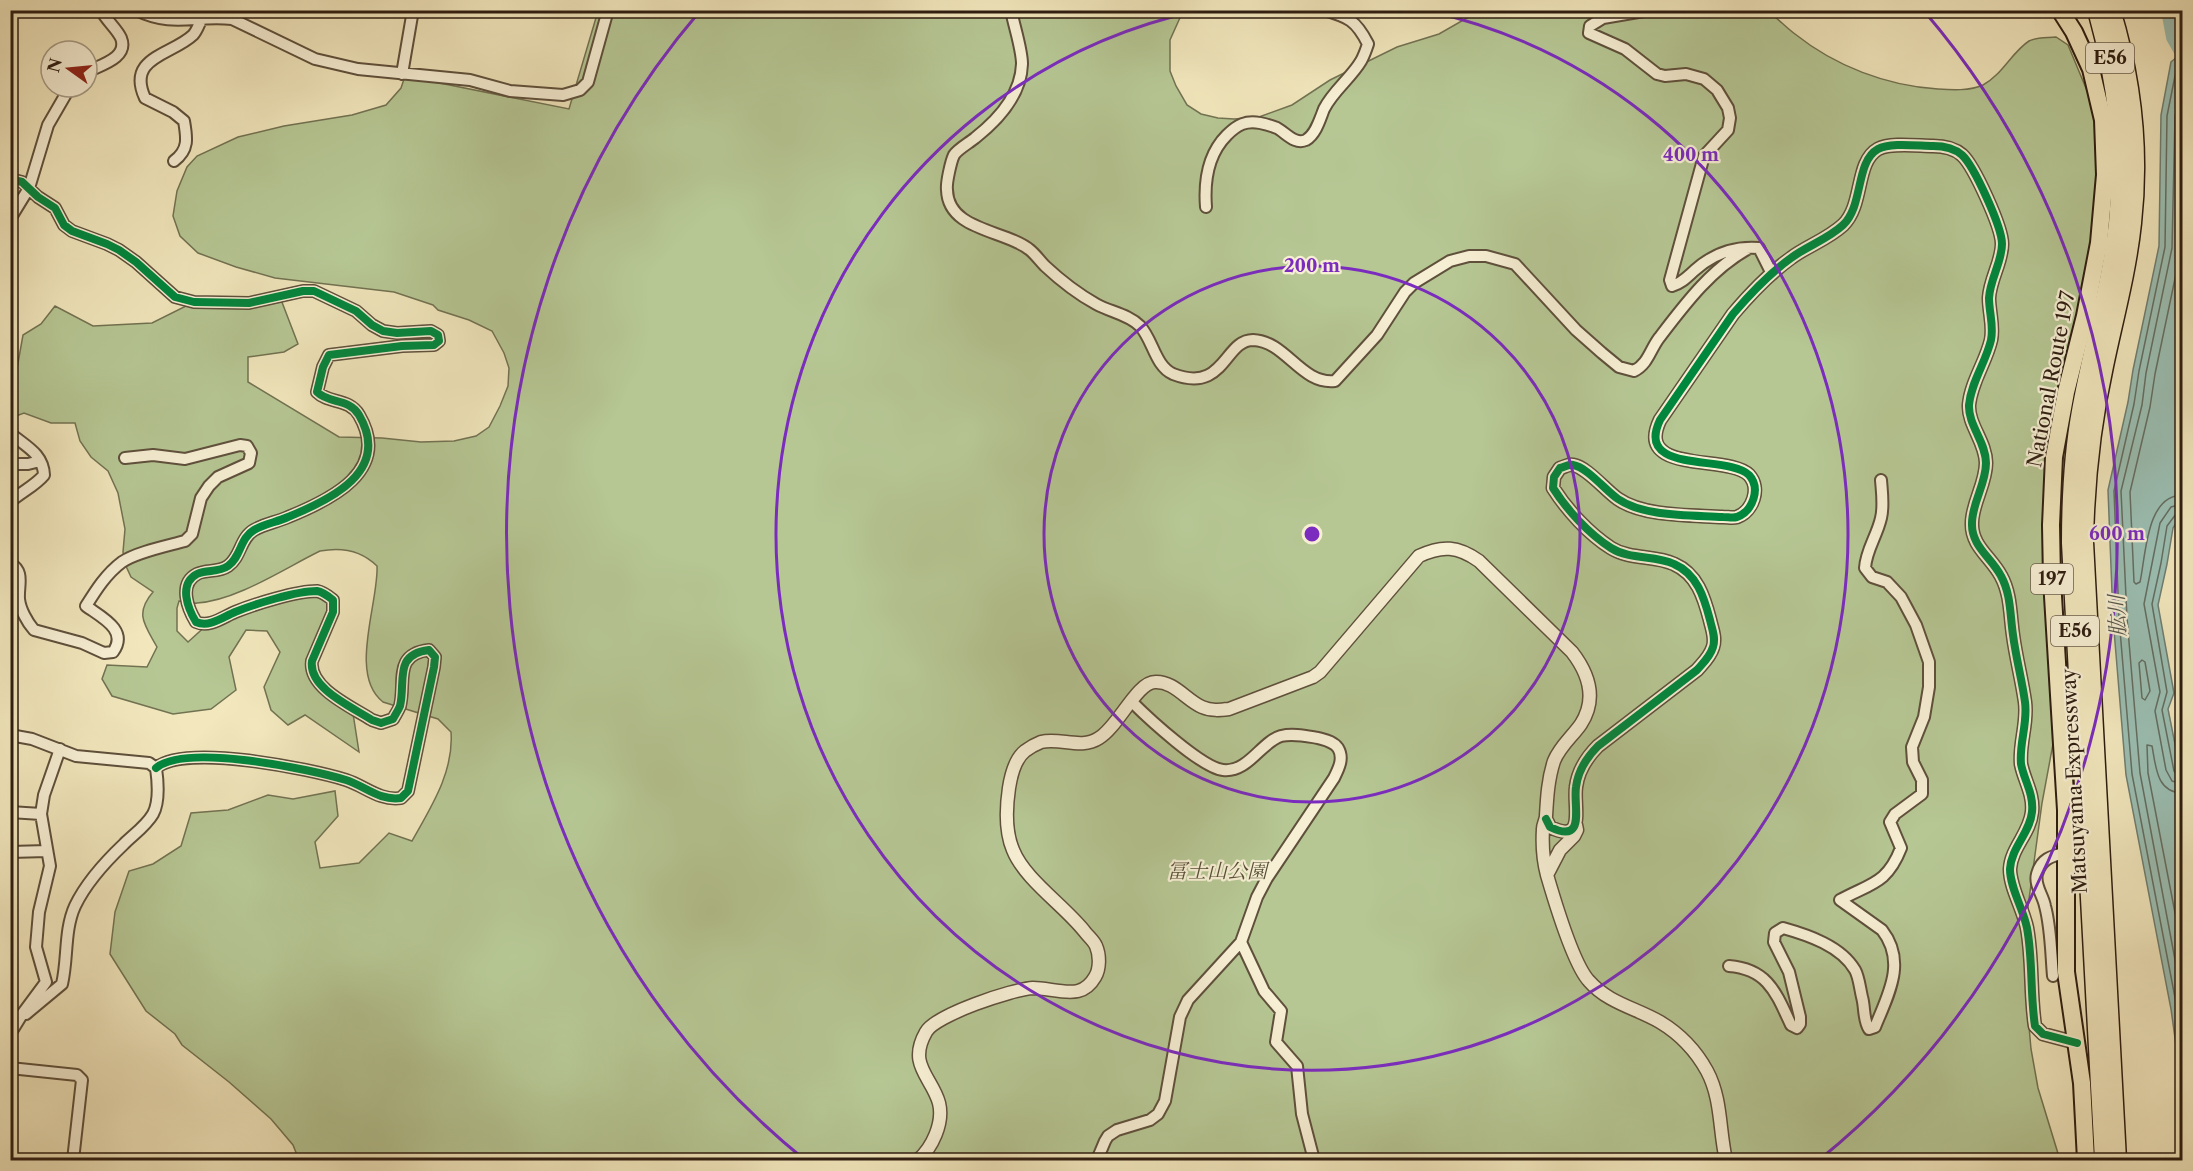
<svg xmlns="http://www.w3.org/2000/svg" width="2193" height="1171" viewBox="0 0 2193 1171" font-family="'Libre Caslon Text','Noto Serif JP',serif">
  <rect width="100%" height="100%" fill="#f2e7bd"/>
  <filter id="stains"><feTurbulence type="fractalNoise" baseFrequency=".00333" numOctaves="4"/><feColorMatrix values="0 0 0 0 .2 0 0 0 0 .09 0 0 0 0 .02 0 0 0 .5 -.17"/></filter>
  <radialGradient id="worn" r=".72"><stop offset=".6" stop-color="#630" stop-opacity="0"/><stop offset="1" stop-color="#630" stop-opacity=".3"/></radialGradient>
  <path fill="#b6c794" stroke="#727252" stroke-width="1.5" d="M598 11H1183L1170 40V71L1176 86 1187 105 1201 114 1218 118 1234 119 1259 117 1292 105 1330 80 1397 47 1439 34 1479 11H1767C1777 17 1785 27 1795 34 1835 66 1887 86 1938 89 1952 90 1970 91 1983 85 2002 75 2012 52 2029 41 2036 37 2048 38 2056 37L2068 45 2088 93 2100 134 2110 205 2078 385 2056 462 2058 696 2053 744 2042 803 2027 914V1004L2031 1049 2038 1088 2060 1160H299L293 1145 271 1119 229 1082 182 1045 175 1034 146 1011 110 954 115 912 129 871 153 864 181 846 191 813 228 810 268 795 293 799 335 791 338 816 315 842 320 868 359 863 389 833 412 841C431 807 454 772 451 732L438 719 383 702C348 675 379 602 377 566 361 550 341 547 320 551 285 568 236 601 197 603 192 604 185 601 179 601L177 608V631L188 642 208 624 236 612 319 591 333 600 311 669 352 707 359 752 305 715 288 725 271 710 264 687 280 652 267 631 246 630 229 657 236 690 211 709 173 714 112 696 102 679 107 665 147 667 157 647C145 625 134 614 153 592L131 577 125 564 123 552 125 529 118 493 108 471 91 457 80 441 75 423H51L24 413 11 418V393L13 391 23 335 41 324 55 306 93 326 152 323 194 302 280 297 298 344 284 352 248 357V382L339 437 382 438 421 442 454 441 476 436 489 427 500 406 508 386 509 368 504 353 492 331 469 320 438 310 433 305 394 292 275 278 236 267 198 253 180 236 173 216 177 191 187 167 197 156 238 137 284 126 352 115 386 105 401 88 405 76 569 109Z"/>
  <path fill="#9bbfb3" stroke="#6f7e72" stroke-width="1.5" d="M2182 53V514L2173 528 2167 564 2158 605 2174 693 2168 709 2182 779V1089L2171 1009 2126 775 2113 618 2108 490 2128 402 2133 370 2159 246 2161 115 2171 62Z"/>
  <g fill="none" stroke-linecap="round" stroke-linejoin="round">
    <path stroke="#646e62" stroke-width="1.5" d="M2182 61 2177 66 2167 116 2165 247 2139 371 2134 404 2114 491 2119 618 2132 774 2177 1008 2182 1047
      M2182 75 2175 117 2172 248 2146 373 2142 405 2121 491 2127 618 2140 773 2182 997
      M2182 190 2181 250 2155 374 2150 407 2130 492 2134 582 2136 584 2140 582C2146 555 2146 496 2182 495
      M2182 504 2171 507 2160 523 2144 604 2160 692 2155 711 2166 770 2172 781 2182 784
      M2182 511 2176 514 2167 526 2161 563 2152 604 2167 692 2162 710 2174 771 2177 775 2182 776
      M2142 660 2145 662 2150 691 2145 700 2142 698 2139 663Z
      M2182 793C2156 792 2156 766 2152 746L2147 745 2148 773 2182 949"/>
    <path stroke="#6f7e72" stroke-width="3" d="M10 19 27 10"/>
    <path stroke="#9bbfb3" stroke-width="16" d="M2169 10 2174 37 2182 51"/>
    <g stroke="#5f503c" stroke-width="14">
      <path id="minor" d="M136 10C173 28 194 15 232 19L315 59 358 69 470 80 510 91 563 95 580 90 588 82 608 10
        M1011 10C1014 26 1022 49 1022 64 1021 95 998 120 975 138 969 143 958 149 954 155 951 161 946 183 947 190 948 231 1006 230 1030 250 1036 255 1040 261 1045 266 1060 280 1078 294 1096 304 1110 312 1128 314 1140 326 1153 340 1155 366 1173 374 1225 394 1224 340 1253 340 1286 341 1301 385 1335 381L1377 335 1405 292 1414 283 1450 261 1469 256H1486L1515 264 1576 330 1602 353 1619 367 1634 371C1648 364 1650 350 1659 338 1685 304 1711 269 1749 248
        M1650 10 1603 18 1590 26 1589 33 1625 49 1657 74 1665 76 1686 74 1704 79 1717 90 1728 108 1730 118 1728 130 1704 156 1670 280 1672 286C1682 283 1687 277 1695 270 1714 253 1734 246 1759 248L1772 274
        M87 72C100 65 129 58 121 38 117 29 106 20 101 10
        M402 74 413 10
        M174 161C189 150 187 138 184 121L173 112 145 98C126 57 172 55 193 35 197 31 199 24 202 18
        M10 179 22 182 38 197 55 208 64 225 72 231 107 244 119 250 136 262 175 297 194 302 249 303 303 291H314L356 311 372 325 383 331 397 333 431 331 438 335 439 341 434 345 402 346 329 355 323 367 317 392C329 404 349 398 359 415 392 471 330 500 288 517 277 522 264 524 254 530 240 538 241 557 228 566 218 573 207 569 197 574 178 584 188 609 196 622 209 628 223 617 235 612 255 604 296 591 317 591 323 592 328 596 333 600V612L312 661C308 688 352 707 372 720L381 723 393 719C395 715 398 711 400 706 406 682 393 654 429 650L435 657 434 667 408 791 401 798C379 801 365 786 346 780 310 769 185 743 156 768
        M1206 207C1204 181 1208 154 1227 135 1237 125 1246 120 1260 123 1265 124 1272 126 1277 128 1286 133 1295 145 1306 140 1316 134 1320 119 1324 109 1333 91 1351 78 1361 61 1364 56 1366 50 1368 44 1356 20 1348 17 1324 10
        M10 219 29 188 48 125 70 87
        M10 433C25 446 43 453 44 475 35 486 21 492 10 502
        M10 464H28L40 461
        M10 563C25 572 18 584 19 599 20 609 27 622 34 630L82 643 104 653 113 652C129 630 101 617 86 606 96 590 106 574 122 562 137 552 167 546 185 541L192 534 201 498 209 486 218 477 249 463 251 453 247 446 240 445 185 459 153 455 125 458
        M10 735 32 739 76 756 149 763 156 768C158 782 160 801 153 814 146 826 133 835 124 844 105 862 86 883 75 906 64 930 68 959 62 984L26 1014 23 1013
        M10 812 41 814
        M10 852 47 851
        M1241 942 1264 991 1281 1011 1276 1042 1297 1066 1302 1114 1314 1160
        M1729 966C1768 969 1776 993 1791 1025L1797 1028 1800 1024V1017L1789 972 1774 942 1775 933 1783 928C1808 935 1841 946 1855 970 1859 977 1860 989 1862 997 1865 1007 1863 1020 1869 1029L1875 1027C1888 995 1907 962 1882 930L1840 900C1871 883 1887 884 1901 848L1890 822 1895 814 1922 794V780L1913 762 1912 747 1924 717 1929 687V662L1916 625 1901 597 1887 582 1872 577 1865 568C1866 550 1877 536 1881 518 1884 506 1882 493 1881 480
        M2053 976C2051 953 2051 928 2045 906 2043 895 2034 885 2037 874 2041 859 2051 856 2065 853
        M10 1034 23 1013 46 982 36 947 39 912 50 866 41 814 44 795 60 749
        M10 1068 77 1075 82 1080 73 1160
        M1097 1160 1105 1141 1108 1136 1117 1130 1150 1120 1158 1114 1165 1101 1180 1017 1188 1000 1241 942 1257 897 1267 878 1334 778C1339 768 1344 758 1338 748 1333 741 1325 740 1318 738 1306 736 1293 733 1281 736 1261 742 1248 773 1223 770 1202 768 1148 718 1132 702"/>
    </g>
    <g stroke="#5f503c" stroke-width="15">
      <path id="tertiary" d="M1546 819 1550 827C1587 845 1573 806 1576 787 1578 771 1586 758 1598 746L1697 670C1703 663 1710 657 1713 647 1716 638 1712 629 1710 620 1704 597 1697 574 1674 564 1655 555 1630 560 1611 548 1589 534 1567 510 1553 488L1554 477 1560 468C1564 467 1569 464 1573 465 1587 467 1606 491 1618 499 1644 517 1692 515 1723 517 1728 517 1733 518 1737 517 1753 511 1761 488 1749 475 1728 454 1634 475 1660 420L1733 314C1750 294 1770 273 1791 258 1807 246 1828 239 1843 225 1864 205 1855 162 1878 149 1890 142 1919 146 1933 146 1943 146 1954 148 1962 155 1974 166 2002 227 2002 244 2002 262 1990 279 1989 298 1989 312 1994 326 1991 340 1986 362 1971 382 1969 405 1968 425 1986 442 1986 463 1986 484 1972 503 1972 523 1971 546 1991 557 2001 576 2011 594 2010 615 2013 635 2016 658 2022 680 2025 702 2028 723 2019 743 2021 764 2024 780 2034 794 2032 812 2030 833 2011 848 2010 869 2010 888 2023 908 2027 928 2033 960 2030 994 2035 1026L2043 1034 2077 1043
        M1547 875C1554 899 1573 964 1589 981 1608 1003 1636 1008 1660 1022 1680 1034 1696 1051 1707 1071 1722 1099 1719 1130 1726 1160
        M918 1160C932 1148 944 1123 939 1103 932 1077 907 1065 926 1032 935 1015 1013 989 1033 988 1047 988 1065 994 1078 991 1086 989 1091 984 1095 977 1100 969 1100 955 1096 946 1094 941 1088 936 1085 932 1065 906 1025 880 1013 850 1005 831 1006 808 1009 788 1011 775 1015 759 1025 751 1029 748 1036 744 1041 742 1060 737 1081 750 1099 738 1118 727 1137 682 1155 682 1174 681 1186 700 1202 707 1211 711 1220 710 1229 709L1313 677 1320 672 1419 556C1442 545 1458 546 1479 561L1572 652C1589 674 1597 699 1581 724 1572 737 1560 746 1554 761 1548 779 1547 798 1546 816 1546 820 1543 824 1543 829 1542 845 1543 860 1547 875L1560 850 1574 836 1577 830 1576 825"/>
    </g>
    <g stroke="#2e1d11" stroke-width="20">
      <path id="trunk" d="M2060 10 2074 32 2091 69 2103 120 2105 175 2099 243 2085 316 2066 392 2054 457 2051 525 2052 580 2066 810V972L2082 1083 2086 1160"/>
    </g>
    <g stroke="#2e1d11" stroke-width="21">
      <path id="motorway" d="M2097 10C2117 82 2125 148 2118 223 2111 286 2092 349 2081 411 2073 455 2071 499 2071 543L2104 1160
        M2111 10C2132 79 2140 151 2132 223 2127 271 2114 318 2104 366 2091 425 2085 483 2084 542L2117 1160"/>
    </g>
    <use href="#minor" stroke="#f7efd4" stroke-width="10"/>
    <use href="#tertiary" stroke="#f7efd4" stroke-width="12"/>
    <use href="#trunk" stroke="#f2e7bd" stroke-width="16"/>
    <use href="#motorway" stroke="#f2e7bd" stroke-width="18"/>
    <g stroke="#f7efd4" stroke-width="11">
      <path id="cycleway" d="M10 179 22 182 38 197 55 208 64 225 72 231 107 244 119 250 136 262 175 297 194 302 249 303 303 291H314L356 311 372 325 383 331 397 333 431 331 438 335 439 341 434 345 402 346 329 355 323 367 317 392C329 404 349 398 359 415 392 471 330 500 288 517 277 522 264 524 254 530 240 538 241 557 228 566 218 573 207 569 197 574 178 584 188 609 196 622 209 628 223 617 235 612 255 604 296 591 317 591 323 592 328 596 333 600V612L312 661C308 688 352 707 372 720L381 723 393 719C395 715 398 711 400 706 406 682 393 654 429 650L435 657 434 667 408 791 401 798C379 801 365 786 346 780 310 769 185 743 156 768
        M1546 819 1550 827C1587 845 1573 806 1576 787 1578 771 1586 758 1598 746L1697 670C1703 663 1710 657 1713 647 1716 638 1712 629 1710 620 1704 597 1697 574 1674 564 1655 555 1630 560 1611 548 1589 534 1567 510 1553 488L1554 477 1560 468C1564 467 1569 464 1573 465 1587 467 1606 491 1618 499 1644 517 1692 515 1723 517 1728 517 1733 518 1737 517 1753 511 1761 488 1749 475 1728 454 1634 475 1660 420L1733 314C1750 294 1770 273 1791 258 1807 246 1828 239 1843 225 1864 205 1855 162 1878 149 1890 142 1919 146 1933 146 1943 146 1954 148 1962 155 1974 166 2002 227 2002 244 2002 262 1990 279 1989 298 1989 312 1994 326 1991 340 1986 362 1971 382 1969 405 1968 425 1986 442 1986 463 1986 484 1972 503 1972 523 1971 546 1991 557 2001 576 2011 594 2010 615 2013 635 2016 658 2022 680 2025 702 2028 723 2019 743 2021 764 2024 780 2034 794 2032 812 2030 833 2011 848 2010 869 2010 888 2023 908 2027 928 2033 960 2030 994 2035 1026L2043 1034 2077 1043"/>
    </g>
    <use href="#cycleway" stroke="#00873e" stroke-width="8"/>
  </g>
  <g fill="none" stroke="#7b2cbf" stroke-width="3">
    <circle cx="1312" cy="534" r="268"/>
    <path d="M1428 11A536 536 0 1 1 1196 11"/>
    <path d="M805 1160A805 805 0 0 1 700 11M1924 11A805 805 0 0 1 1819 1160"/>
  </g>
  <g text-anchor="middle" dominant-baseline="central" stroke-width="4.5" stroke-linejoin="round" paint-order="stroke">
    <g fill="#f7efd4" stroke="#6a5c4c" stroke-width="1.5">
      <rect x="2086" y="43" width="48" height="30" rx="4.5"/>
      <rect x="2031" y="564" width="42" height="30" rx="4.5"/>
      <rect x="2051" y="616" width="48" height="30" rx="4.5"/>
    </g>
    <g font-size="18" font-weight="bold" fill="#2e1d11">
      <text x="2110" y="58">E56</text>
      <text x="2052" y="579">197</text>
      <text x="2075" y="631">E56</text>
    </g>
    <g font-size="20" fill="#2e1d11" stroke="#f7efd4">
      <text transform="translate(2051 379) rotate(-79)">National Route 197</text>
      <text transform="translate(2074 781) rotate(-93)">Matsuyama Expressway</text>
    </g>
    <g font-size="20" font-style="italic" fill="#575038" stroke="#f7efd4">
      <text x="1217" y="871">冨士山公園</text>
    </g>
    <g font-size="21" font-style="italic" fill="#54564a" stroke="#f7efd4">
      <text transform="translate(2117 616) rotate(-93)">肱川</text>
    </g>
  </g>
  <circle cx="1312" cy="534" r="9" fill="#7b2cbf" stroke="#f7efd4" stroke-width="3"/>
  <g font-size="18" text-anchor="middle" font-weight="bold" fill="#7b2cbf" stroke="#f7efd4" stroke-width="4.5" stroke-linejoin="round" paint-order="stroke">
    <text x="1691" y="161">400 m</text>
    <text x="1312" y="272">200 m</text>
    <text x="2117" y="540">600 m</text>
  </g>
  <rect width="2193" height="1171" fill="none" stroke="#f2e7bd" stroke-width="36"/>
  <rect x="12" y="12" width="2169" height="1147" fill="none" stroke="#2e1d11" stroke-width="3"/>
  <rect x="18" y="18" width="2157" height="1135" fill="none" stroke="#2e1d11" stroke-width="1.5"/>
  <g transform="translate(69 69) rotate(285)"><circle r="28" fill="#f7efd4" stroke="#a79b86" stroke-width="1.5"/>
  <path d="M0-4.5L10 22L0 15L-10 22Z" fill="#8f2418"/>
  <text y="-9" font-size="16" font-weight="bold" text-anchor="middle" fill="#2e1d11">N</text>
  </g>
  <rect width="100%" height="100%" filter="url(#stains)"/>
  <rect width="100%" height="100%" fill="url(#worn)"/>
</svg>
